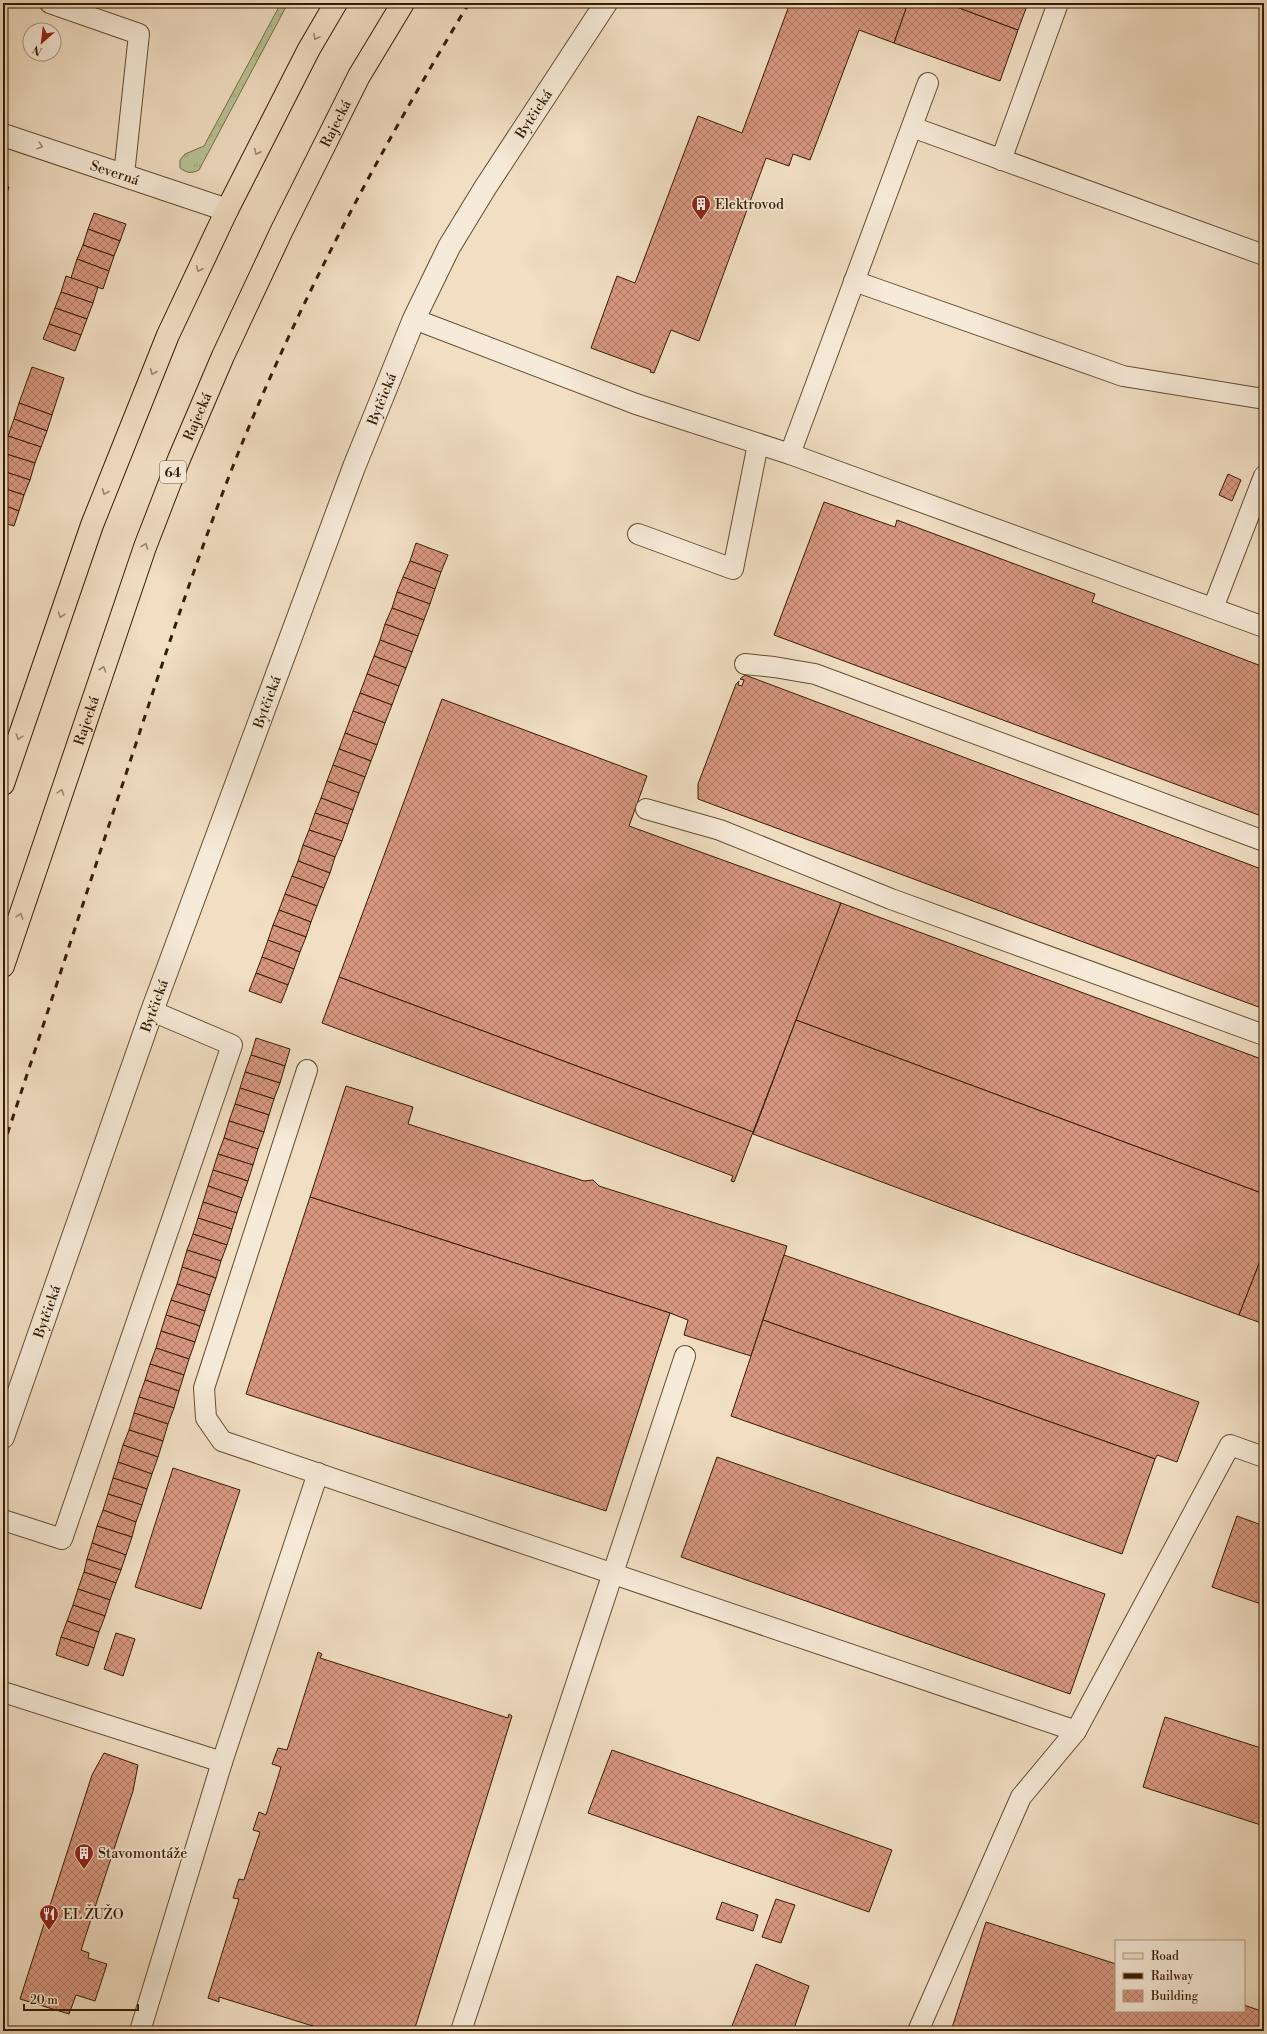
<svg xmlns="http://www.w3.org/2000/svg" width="1267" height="2034" font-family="'Libre Bodoni',serif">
	<defs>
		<pattern id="grass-tufts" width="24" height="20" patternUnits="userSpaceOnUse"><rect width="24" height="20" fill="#b7c296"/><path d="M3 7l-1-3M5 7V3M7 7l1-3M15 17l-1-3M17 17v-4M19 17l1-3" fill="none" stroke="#9ea680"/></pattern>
		<pattern id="building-cross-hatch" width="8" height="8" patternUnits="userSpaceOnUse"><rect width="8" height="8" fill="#d79781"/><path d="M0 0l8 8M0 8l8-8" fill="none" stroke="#af7a67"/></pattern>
	</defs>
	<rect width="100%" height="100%" fill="#f1dec3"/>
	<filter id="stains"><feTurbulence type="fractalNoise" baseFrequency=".005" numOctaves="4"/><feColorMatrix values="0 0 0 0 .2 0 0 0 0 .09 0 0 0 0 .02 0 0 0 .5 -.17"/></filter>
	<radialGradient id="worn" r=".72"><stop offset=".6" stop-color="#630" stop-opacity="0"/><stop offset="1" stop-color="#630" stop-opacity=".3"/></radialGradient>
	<path fill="url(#grass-tufts)" stroke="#776f4b" d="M281 3H288L199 170C191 174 187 173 180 168V160L185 154 204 146Z"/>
	<g fill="url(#building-cross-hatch)" stroke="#371c00">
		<polygon points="137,3 148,3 147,6"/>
		<polygon points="790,3 908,3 894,43 859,30 810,160 793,154 789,166 766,158 699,341 671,330 654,373 650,372 651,370 591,348 617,276 635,283 698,116 742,133"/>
		<polygon points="908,3 946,3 1018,30 1000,81 894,43"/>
		<polygon points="946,3 1028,3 1018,30"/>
		<polygon points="3,185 9,187 3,204"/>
		<polygon points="94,213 126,224 120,241 88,229"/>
		<polygon points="88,229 120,241 114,256 83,245"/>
		<polygon points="83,245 114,256 109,271 77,259"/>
		<polygon points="77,259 109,271 103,289 71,278"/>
		<polygon points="66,276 98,287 93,303 61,292"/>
		<polygon points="61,292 93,303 87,319 55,308"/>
		<polygon points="55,308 87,319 81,335 49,324"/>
		<polygon points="49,324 81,335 75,351 43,339"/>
		<polygon points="32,367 64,378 52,415 19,403"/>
		<polygon points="19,403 52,415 47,431 14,419"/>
		<polygon points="14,419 47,431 41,447 8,436"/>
		<polygon points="8,436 41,447 35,463 3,453"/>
		<polygon points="3,453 35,463 30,480 3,471"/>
		<polygon points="3,471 30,480 24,495 3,488"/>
		<polygon points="1228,474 1241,480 1232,501 1219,495"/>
		<polygon points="3,488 24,495 19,511 3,505"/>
		<polygon points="824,502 895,527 897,520 1095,594 1092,602 1264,667 1264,817 774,635"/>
		<polygon points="3,505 19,511 14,526 3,523"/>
		<polygon points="416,543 448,555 441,572 410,561"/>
		<polygon points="410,561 441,572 435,589 403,577"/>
		<polygon points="403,577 435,589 430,604 397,592"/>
		<polygon points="397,592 430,604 424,620 392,608"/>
		<polygon points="392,608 424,620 418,636 385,624"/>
		<polygon points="385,624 418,636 412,652 380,640"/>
		<polygon points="380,640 412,652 406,668 374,656"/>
		<polygon points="374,656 406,668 399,686 367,674"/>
		<polygon points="367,674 399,686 392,705 360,693"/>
		<polygon points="745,675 1264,870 1264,1009 698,799 698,784 736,684 739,681 738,685 742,686 744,680 740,679"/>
		<polygon points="360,693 392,705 385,723 353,711"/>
		<polygon points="442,699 647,776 629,826 841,903 753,1132 339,977"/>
		<polygon points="353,711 385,723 377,745 345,733"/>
		<polygon points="345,733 377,745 371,761 339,749"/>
		<polygon points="339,749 371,761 365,777 333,765"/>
		<polygon points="333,765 365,777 359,793 327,781"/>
		<polygon points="327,781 359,793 353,810 321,798"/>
		<polygon points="321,798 353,810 348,824 315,813"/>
		<polygon points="315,813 348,824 342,841 309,830"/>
		<polygon points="309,830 342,841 335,857 303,845"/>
		<polygon points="303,845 335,857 330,873 298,861"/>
		<polygon points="298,861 330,873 324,888 292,876"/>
		<polygon points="292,876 324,888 317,906 285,894"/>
		<polygon points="285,894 317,906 311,922 279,910"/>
		<polygon points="841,903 1264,1060 1264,1194 796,1020"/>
		<polygon points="279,910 311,922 306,937 273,925"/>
		<polygon points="273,925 306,937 300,952 268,940"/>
		<polygon points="268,940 300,952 294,969 262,957"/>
		<polygon points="262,957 294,969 288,985 256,973"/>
		<polygon points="256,973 288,985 281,1003 249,991"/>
		<polygon points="339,977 753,1132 734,1182 731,1181 733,1176 322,1023"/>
		<polygon points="796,1020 1264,1194 1264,1251 1239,1315 753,1134"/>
		<polygon points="256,1038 290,1049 285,1066 251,1055"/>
		<polygon points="251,1055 285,1066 280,1083 245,1072"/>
		<polygon points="245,1072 280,1083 274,1099 240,1088"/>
		<polygon points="346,1086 413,1107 408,1124 584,1181 593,1180 599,1186 787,1246 751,1356 684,1335 688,1320 670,1313 310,1197"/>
		<polygon points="240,1088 274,1099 269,1115 235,1104"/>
		<polygon points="235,1104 269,1115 264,1132 229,1121"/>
		<polygon points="229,1121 264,1132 258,1149 224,1138"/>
		<polygon points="224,1138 258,1149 253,1165 218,1154"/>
		<polygon points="218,1154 253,1165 248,1181 213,1170"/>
		<polygon points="213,1170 248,1181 242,1198 208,1186"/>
		<polygon points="208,1186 242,1198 237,1213 203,1202"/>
		<polygon points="310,1197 670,1313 606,1511 246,1394"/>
		<polygon points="203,1202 237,1213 232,1229 198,1218"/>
		<polygon points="198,1218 232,1229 227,1245 193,1234"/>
		<polygon points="193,1234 227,1245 221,1261 187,1250"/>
		<polygon points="187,1250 221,1261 216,1278 182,1267"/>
		<polygon points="1264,1251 1264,1324 1239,1315"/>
		<polygon points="784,1255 1199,1402 1177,1462 1157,1455 1155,1459 763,1320"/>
		<polygon points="182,1267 216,1278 210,1295 177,1284"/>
		<polygon points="177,1284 210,1295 205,1311 171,1300"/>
		<polygon points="171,1300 205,1311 200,1326 166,1315"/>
		<polygon points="166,1315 200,1326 195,1342 161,1331"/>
		<polygon points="763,1320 1155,1459 1122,1554 731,1416"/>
		<polygon points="161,1331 195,1342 189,1359 156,1348"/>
		<polygon points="156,1348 189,1359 184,1375 150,1364"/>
		<polygon points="150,1364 184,1375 179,1391 145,1380"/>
		<polygon points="145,1380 179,1391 174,1408 139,1397"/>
		<polygon points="139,1397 174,1408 168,1424 134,1413"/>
		<polygon points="134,1413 168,1424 163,1441 129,1430"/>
		<polygon points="129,1430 163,1441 158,1457 123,1445"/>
		<polygon points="123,1445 158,1457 152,1474 118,1462"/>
		<polygon points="717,1457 1105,1594 1070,1694 681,1557"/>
		<polygon points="118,1462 152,1474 147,1489 113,1478"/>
		<polygon points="173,1468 240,1490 201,1609 135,1587"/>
		<polygon points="113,1478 147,1489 142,1505 108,1494"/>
		<polygon points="108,1494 142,1505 136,1522 103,1510"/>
		<polygon points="103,1510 136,1522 132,1537 97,1526"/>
		<polygon points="1237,1516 1264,1526 1264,1605 1212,1587"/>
		<polygon points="97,1526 132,1537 126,1555 92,1543"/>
		<polygon points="92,1543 126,1555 121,1570 87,1559"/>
		<polygon points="87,1559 121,1570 116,1583 84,1572"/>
		<polygon points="84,1572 116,1583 110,1600 78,1589"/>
		<polygon points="78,1589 110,1600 105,1616 73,1605"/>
		<polygon points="73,1605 105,1616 99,1632 67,1621"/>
		<polygon points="67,1621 99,1632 94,1648 61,1637"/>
		<polygon points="116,1633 135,1639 123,1676 104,1669"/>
		<polygon points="61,1637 94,1648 88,1666 56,1655"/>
		<polygon points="318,1652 322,1654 320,1658 508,1718 509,1714 512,1716 414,2031 329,2031 219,1997 219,2002 208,1998 239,1899 233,1898 239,1879 244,1880 260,1832 253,1830 259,1812 266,1815 281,1767 272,1764 278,1748 287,1750"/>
		<polygon points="1165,1717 1264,1749 1264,1826 1143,1787"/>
		<polygon points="612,1750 892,1850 869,1912 588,1813"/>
		<polygon points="104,1753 138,1765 133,1791 81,1950 89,1953 88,1958 107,1964 95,2001 76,1995 69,2014 20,1999 92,1775"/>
		<polygon points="776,1899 795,1905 781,1943 762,1937"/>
		<polygon points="722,1902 758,1915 753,1931 716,1919"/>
		<polygon points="986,1922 1116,1964 1116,2011 1244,2011 1244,2005 1264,2012 1264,2031 951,2031"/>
		<polygon points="756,1964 809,1986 793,2031 730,2031"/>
	</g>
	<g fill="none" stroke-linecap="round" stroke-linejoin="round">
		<g stroke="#664c31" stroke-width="22">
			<g id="lane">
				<polyline points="50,3 139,34 124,175"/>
				<polyline points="912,127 1264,255"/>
				<polyline points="1001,160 1058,3"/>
				<polyline points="854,281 1123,376 1264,399"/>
				<polyline points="414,319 636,404 790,454 1264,627"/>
				<polyline points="790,454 928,83"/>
				<polyline points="638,534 733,569 758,444"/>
				<polyline points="1213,608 1264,476"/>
				<polyline points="745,664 774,667 815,674 1264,841"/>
				<polyline points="646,809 720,830 891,899 1264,1035"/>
				<polyline points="307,1070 204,1388 206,1418 222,1441 1076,1731"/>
				<polyline points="3,1520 62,1539 232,1045 152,1011"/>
				<polyline points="3,1692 222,1762"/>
				<polyline points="140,2031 222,1762 318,1473"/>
				<polyline points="461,2031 685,1356"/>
				<polyline points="918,2031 1021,1797 1076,1731 1230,1445 1264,1457"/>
			</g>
		</g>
		<g stroke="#664c31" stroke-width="24">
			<g id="street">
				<path id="s1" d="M3 135 227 210"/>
				<path id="s2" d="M3 1437 152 1011 354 467 414 319 449 247 485 188 606 3"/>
			</g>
		</g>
		<g stroke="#371c00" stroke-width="24">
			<g id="primary">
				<polyline points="3,784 92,525 168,335 227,210 309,49 336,3"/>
				<path id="s3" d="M3 966 145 547 179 459 223 356 282 230 359 76 403 3"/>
			</g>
		</g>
		<use href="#lane" stroke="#f6ead8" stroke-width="20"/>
		<use href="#street" stroke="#f6ead8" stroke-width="22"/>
		<use href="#primary" stroke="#f1dec3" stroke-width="22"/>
		<path stroke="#371c00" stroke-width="3" stroke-dasharray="7 7" stroke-linecap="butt" d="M3 1147C43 1027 82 906 122 786 159 674 195 561 239 451 302 295 382 147 469 3"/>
	</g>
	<defs><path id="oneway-chevron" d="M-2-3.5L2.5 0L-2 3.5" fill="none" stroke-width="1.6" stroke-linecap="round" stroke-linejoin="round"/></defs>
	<g stroke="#9d876b">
		<use href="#oneway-chevron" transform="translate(316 37) rotate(120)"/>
		<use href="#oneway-chevron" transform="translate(257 152) rotate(117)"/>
		<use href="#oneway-chevron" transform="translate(199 269) rotate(115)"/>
		<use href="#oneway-chevron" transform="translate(153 372) rotate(112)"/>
		<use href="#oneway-chevron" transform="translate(105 492) rotate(112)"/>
		<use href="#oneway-chevron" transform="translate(145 546) rotate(-70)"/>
		<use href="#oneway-chevron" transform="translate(61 615) rotate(109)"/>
		<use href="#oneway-chevron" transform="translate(103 669) rotate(-71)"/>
		<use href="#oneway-chevron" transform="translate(19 737) rotate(108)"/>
		<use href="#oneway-chevron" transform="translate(61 792) rotate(-72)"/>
		<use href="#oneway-chevron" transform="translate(20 916) rotate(-72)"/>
	</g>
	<use stroke="#a08d77" href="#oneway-chevron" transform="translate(40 146) rotate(17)"/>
	<defs>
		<g id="building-pin" transform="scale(1)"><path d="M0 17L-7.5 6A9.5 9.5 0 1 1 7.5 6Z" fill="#8f2418" stroke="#f6ead8"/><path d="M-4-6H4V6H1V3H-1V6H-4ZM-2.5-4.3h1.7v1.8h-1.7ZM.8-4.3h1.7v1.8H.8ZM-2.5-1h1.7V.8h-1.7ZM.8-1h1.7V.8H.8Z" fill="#fff"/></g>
		<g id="restaurant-pin" transform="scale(1)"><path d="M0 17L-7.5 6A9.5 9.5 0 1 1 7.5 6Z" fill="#8f2418" stroke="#f6ead8"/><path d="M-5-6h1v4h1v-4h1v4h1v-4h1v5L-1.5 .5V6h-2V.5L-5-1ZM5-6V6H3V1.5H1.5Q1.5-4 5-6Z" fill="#fff"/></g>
	</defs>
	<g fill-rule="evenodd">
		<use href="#building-pin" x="701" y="204"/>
		<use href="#building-pin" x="84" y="1853"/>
		<use href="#restaurant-pin" x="49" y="1914"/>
	</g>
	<g text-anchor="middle" stroke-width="3.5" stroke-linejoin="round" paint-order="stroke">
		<rect fill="#f6ead8" stroke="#705a41" stroke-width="1" x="160" y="461" width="26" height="22" rx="3"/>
		<g font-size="13" font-weight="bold" fill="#371c00">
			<text x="173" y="477">64</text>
		</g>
		<g font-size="14" fill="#371c00" stroke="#f6ead8">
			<text dy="5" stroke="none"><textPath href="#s2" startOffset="1429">Bytčická</textPath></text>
			<text dy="5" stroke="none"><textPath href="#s3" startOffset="907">Rajecká</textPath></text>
			<text dy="5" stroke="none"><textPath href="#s1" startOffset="118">Severná</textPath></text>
			<text dy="5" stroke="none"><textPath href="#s2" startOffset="1105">Bytčická</textPath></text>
			<text dy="5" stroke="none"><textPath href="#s3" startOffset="583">Rajecká</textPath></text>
			<text dy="5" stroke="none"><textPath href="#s2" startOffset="781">Bytčická</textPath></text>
			<text dy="5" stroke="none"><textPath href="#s3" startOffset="259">Rajecká</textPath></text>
			<text dy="5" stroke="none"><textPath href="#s2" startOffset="457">Bytčická</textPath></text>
			<text dy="5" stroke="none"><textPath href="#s2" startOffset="133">Bytčická</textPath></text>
		</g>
		<g font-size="14" fill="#371c00" stroke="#f6ead8" text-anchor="start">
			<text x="715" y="209">Elektrovod</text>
			<text x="98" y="1858">Stavomontáže</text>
			<text x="63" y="1919">EL ŽUŽO</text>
		</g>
	</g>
	<rect width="1267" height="2034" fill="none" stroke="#f1dec3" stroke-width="16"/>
	<rect x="4" y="4" width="1259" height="2026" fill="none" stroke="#371c00" stroke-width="2"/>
	<rect x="8" y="8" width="1251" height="2018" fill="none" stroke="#371c00"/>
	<rect x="1115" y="1940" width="130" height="72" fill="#f6ead8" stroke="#aa9882"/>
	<rect x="1123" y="1953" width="20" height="6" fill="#f1dec3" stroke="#aa9882"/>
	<text x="1151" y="1960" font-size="12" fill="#371c00">Road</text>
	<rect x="1123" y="1973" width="20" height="6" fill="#371c00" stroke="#aa9882"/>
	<text x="1151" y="1980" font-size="12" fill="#371c00">Railway</text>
	<rect x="1123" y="1990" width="20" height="12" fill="url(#building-cross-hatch)" stroke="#aa9882"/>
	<text x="1151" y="2000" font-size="12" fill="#371c00">Building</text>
	<g transform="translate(42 42) rotate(208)"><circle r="19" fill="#f6ead8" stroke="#aa9882"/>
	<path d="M0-3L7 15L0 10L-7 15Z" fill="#8f2418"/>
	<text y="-6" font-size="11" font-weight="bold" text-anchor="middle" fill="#371c00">N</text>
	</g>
	<path d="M24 2004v6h114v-6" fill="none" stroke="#371c00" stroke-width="2"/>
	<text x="30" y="2004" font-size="12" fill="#371c00" stroke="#f6ead8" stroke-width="3" paint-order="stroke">20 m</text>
	<rect width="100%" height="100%" filter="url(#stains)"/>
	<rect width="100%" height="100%" fill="url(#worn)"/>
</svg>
